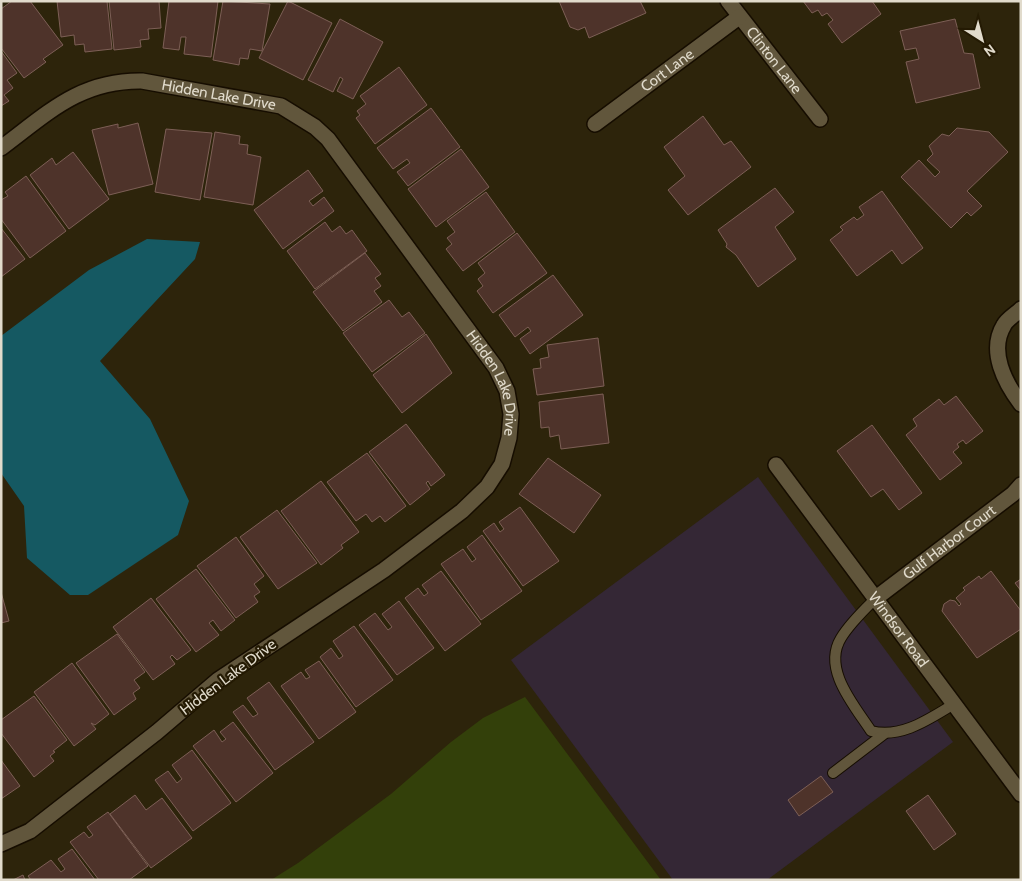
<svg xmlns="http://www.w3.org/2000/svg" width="1022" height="881" font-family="Cabin,sans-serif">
	<rect width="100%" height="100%" fill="#2d240b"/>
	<polygon fill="#342735" points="758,477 953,742 767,880 673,880 511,660"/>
	<polygon fill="#33400a" points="525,697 661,880 271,880 298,863 391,794 451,742 483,718"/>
	<polygon fill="#155962" points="147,239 200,242 195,259 100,361 150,419 189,501 178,535 88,595 70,595 27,558 24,506 1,473 1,336 89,270"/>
	<g fill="#4e332a" stroke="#7d5f56">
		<polygon points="12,1 30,1 63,45 43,59 46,62 24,78 1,48 1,9"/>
		<polygon points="57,1 107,1 112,49 85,52 84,44 75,45 74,35 61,37"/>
		<polygon points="109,1 159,1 161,28 148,29 149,39 140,40 141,47 114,50"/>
		<polygon points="169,1 218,1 211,57 184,54 186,37 181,37 179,50 163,48"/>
		<polygon points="223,1 270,4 262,51 250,49 248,59 240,58 239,65 213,60"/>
		<polygon points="288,1 332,23 303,80 259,58"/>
		<polygon points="559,1 640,1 646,13 589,38 585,27 578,30 570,27"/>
		<polygon points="803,1 872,1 881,14 842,43 828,24 833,20 827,13 822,16 818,10 812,13"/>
		<polygon points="340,19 383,42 353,99 337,91 343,79 340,77 333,92 308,80"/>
		<polygon points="955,19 964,53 973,54 980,88 916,103 906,62 919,59 916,48 905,50 900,31"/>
		<polygon points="1,51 17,73 7,80 13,88 4,95 9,101 1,106"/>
		<polygon points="399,67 427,105 375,144 356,118 360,115 357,111 366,104 360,96"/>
		<polygon points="431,108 460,147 408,186 397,172 410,163 407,159 393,169 377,148"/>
		<polygon points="703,116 724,145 731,141 751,167 688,215 668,190 685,176 664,147"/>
		<polygon points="138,123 153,184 109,195 92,130 118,124 118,128"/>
		<polygon points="957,128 989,132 1008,152 967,191 982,206 971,216 967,212 951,228 901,177 919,160 935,177 940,172 927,160 933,154 929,146 942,134 949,136"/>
		<polygon points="166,129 212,133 200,200 155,192"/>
		<polygon points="215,132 240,136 239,144 248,145 247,154 261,157 253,205 204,197"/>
		<polygon points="461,149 489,187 436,227 408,189"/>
		<polygon points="73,152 109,199 69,229 30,175 52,158 56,165"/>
		<polygon points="308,170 323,191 309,201 313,206 324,197 334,211 283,249 254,210"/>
		<polygon points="26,176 66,231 30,258 1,219 1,200 8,196 5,192"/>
		<polygon points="775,188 794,212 775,227 796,259 758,287 736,255 726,247 727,244 718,230"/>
		<polygon points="882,191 923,248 902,264 892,250 857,276 830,240 843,230 840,227 854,217 857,220 864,215 859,207"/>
		<polygon points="486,192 515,232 463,271 446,249 452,244 447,238 455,232 447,221"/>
		<polygon points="325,222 332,232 340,226 346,234 352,230 367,251 315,289 287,251"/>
		<polygon points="1,228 25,259 1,277"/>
		<polygon points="517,233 547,273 493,313 477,291 483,286 478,279 485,273 478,263"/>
		<polygon points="365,253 381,274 375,278 381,286 374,291 382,302 343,331 313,292"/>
		<polygon points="553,275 583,315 530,354 520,339 531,331 528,327 515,337 499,315"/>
		<polygon points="389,300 402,317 409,312 425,333 372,372 343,333"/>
		<polygon points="426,334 452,373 402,413 373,375"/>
		<polygon points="598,338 604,386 537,395 533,369 541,368 540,359 549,357 547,345"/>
		<polygon points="603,394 609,443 561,449 559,435 550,437 549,427 541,428 539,402"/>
		<polygon points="956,396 983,431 966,444 963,440 957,444 959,447 953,452 962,463 940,480 906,435 917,426 913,419 939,399 944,405"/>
		<polygon points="406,424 445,475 431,486 428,481 426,483 430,489 410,505 369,452"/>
		<polygon points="872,425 922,493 899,510 883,489 871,497 837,451"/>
		<polygon points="367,453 406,506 385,522 380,516 372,522 366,514 356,521 327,482"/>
		<polygon points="548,458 601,495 574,533 519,494"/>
		<polygon points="321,481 359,532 341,545 343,548 321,565 281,511"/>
		<polygon points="520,507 559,561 523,586 483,531 494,523 500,532 504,529 499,522"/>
		<polygon points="277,510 317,563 278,589 240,537"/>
		<polygon points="482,535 522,591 481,620 441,564 463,549 472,562 476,559 467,547"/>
		<polygon points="236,537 264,576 254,584 260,592 254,596 258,602 236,618 197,566"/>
		<polygon points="196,569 235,620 221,631 213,620 209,623 219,635 196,652 156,599"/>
		<polygon points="441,571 481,624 445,651 405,598 418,588 424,596 428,593 422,585"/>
		<polygon points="991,571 1021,611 1021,629 977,658 942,611 944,604 950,600 955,601 959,606 961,604 956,598 965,590 963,588 979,576 981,579"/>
		<polygon points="1021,579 1021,591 1015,583"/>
		<polygon points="1,592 9,621 1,623"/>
		<polygon points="151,598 191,650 177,660 172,655 170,657 175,664 153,680 113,627"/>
		<polygon points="399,601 434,648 397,675 359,625 375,613 388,630 392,627 382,614"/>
		<polygon points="354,626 393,680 356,707 320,657 331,648 339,659 343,656 333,641"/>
		<polygon points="117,634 145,672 134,680 140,688 133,693 136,699 114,715 76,663"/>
		<polygon points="319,661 356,712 319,739 281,686 301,672 306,679 310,677 305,670"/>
		<polygon points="72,663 109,714 95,725 91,723 96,729 74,746 34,692"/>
		<polygon points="269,682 314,742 275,770 233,712 243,705 253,717 258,714 247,698"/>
		<polygon points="34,696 67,740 53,751 55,752 50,756 54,761 34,777 1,733 1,720"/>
		<polygon points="233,722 273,773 236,802 193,746 214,730 222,742 226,739 220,732"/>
		<polygon points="192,750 231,803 193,831 155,780 168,771 177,783 182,779 172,765"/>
		<polygon points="1,760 20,786 1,799"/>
		<polygon points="821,776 833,792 799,816 788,800"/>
		<polygon points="135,795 146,810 162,798 192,838 151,868 110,814"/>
		<polygon points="928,795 956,834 934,850 906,811"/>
		<polygon points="108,812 148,866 129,880 99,880 70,842 84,832 89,838 93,835 87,827"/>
		<polygon points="72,849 95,880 31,880 28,876 51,860 61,872 65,869 58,859"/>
		<polygon points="23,875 25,880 13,880"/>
	</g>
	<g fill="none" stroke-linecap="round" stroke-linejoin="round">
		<g stroke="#160d00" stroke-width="12">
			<g id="lane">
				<path d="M876 598C864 610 850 623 841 638 822 669 854 705 871 731 901 739 929 719 954 704"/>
				<polyline points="833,773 884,734"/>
			</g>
		</g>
		<g stroke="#160d00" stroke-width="18">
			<g id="street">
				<path id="s1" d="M728 1 820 119"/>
				<path id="s2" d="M595 124 739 17"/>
				<path id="s3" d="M1 148C48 113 80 80 142 81L281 106 315 127 328 139 496 368 507 391 511 414 509 438 502 464 487 487 462 511 384 570 218 680 157 732 30 831 1 844"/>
				<path d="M1021 309C1016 314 1007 319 1004 325 988 351 1005 383 1021 404"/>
				<path id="s4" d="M776 465 1021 794"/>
				<path id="s5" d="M876 598 1013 494 1021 485"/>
			</g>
		</g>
		<use href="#lane" stroke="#61563c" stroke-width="10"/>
		<use href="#street" stroke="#61563c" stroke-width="15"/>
	</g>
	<g text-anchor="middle" stroke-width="4.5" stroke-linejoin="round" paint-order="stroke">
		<g font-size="15" fill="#e1dbcc" stroke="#241a03">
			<text dy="5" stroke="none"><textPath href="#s1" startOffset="75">Clinton Lane</textPath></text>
			<text dy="5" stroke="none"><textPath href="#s2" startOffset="90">Cort Lane</textPath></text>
			<text dy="5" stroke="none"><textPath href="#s3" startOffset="238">Hidden Lake Drive</textPath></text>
			<text dy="5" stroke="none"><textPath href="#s3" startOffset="656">Hidden Lake Drive</textPath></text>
			<text dy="5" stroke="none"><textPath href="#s5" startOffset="92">Gulf Harbor Court</textPath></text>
			<text dy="5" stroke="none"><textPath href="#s4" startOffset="205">Windsor Road</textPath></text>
			<text transform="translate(228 677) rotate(-37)" y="5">Hidden Lake Drive</text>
		</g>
	</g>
	<rect width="1022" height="881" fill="none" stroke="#e1dbcc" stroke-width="5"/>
	<g transform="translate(982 40) rotate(144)" stroke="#241a03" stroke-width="4" paint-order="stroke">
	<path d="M0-4L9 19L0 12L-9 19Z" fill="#e1dbcc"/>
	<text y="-8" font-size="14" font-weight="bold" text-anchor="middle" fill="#e1dbcc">N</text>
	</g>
</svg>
